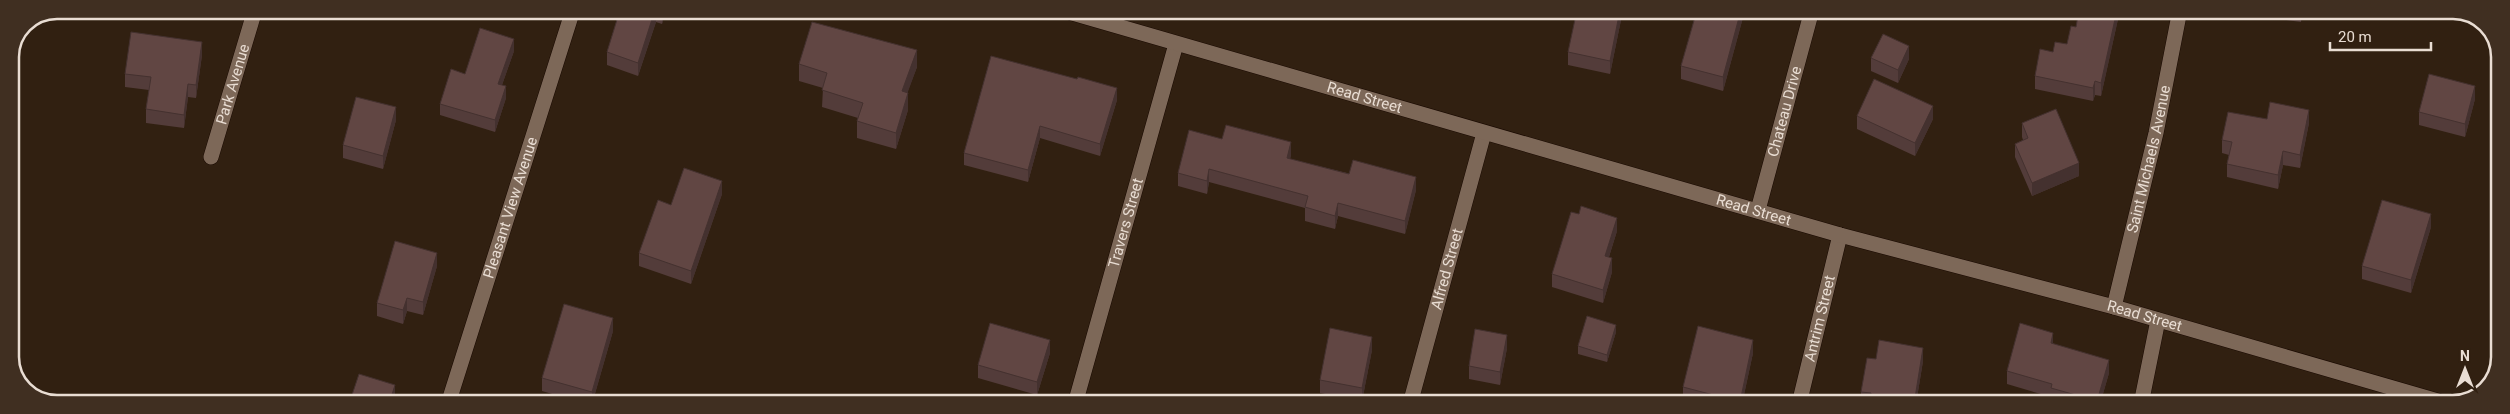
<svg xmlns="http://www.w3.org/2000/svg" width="2510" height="414" font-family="Roboto,sans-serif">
	<rect width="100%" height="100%" fill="#312011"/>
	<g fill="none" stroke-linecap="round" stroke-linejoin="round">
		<g stroke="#190900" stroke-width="16">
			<g id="street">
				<path id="s1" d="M211 157 255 10"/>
				<path id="s2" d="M1758 210 1812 10"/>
				<path id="s3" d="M2114 307 2156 133 2180 10"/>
				<path id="s4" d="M448 404 573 10"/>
				<path id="s5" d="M1075 404 1176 44"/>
				<path id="s6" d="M1410 404 1484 133"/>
				<path id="s7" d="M1799 404 1840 235"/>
				<polyline points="2141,404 2158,320"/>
			</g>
		</g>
		<g stroke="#190900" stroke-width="16">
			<g id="secondary">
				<path id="s8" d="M1062 10 1840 235 2114 307 2448 404"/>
			</g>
		</g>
		<use href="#street" stroke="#7d6858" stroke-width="15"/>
		<use href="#secondary" stroke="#7d6858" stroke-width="15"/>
	</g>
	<g fill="#533c3a">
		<polygon points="620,10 666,10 662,24 656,22 638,76 607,65 607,52"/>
		<polygon points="1623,10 1610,74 1568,65 1568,52"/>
		<polygon points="1697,10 1745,10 1723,91 1681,79 1681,66"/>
		<polygon points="2120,10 2101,96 2095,95 2093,101 2035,89 2035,76 2053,52 2067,44 2076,27"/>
		<polygon points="2255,10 2302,10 2301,22 2255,16"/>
		<polygon points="2306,10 2319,10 2319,12"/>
		<polygon points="514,51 502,85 506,98 495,132 440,115 440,104"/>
		<polygon points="202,55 196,98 188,97 184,128 146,123 146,109 149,90 125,87 125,74"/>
		<polygon points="991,56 1117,100 1100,156 1040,138 1028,182 964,165 964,153"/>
		<polygon points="1871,58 1909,59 1898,83 1871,71"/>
		<polygon points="799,64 917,67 907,93 908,110 896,149 857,138 857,121 858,118 822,107 823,88 799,81"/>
		<polygon points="2475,99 2465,137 2419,125 2419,112"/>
		<polygon points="1857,116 1933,119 1915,156 1857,129"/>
		<polygon points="2267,119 2309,123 2300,168 2283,165 2278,189 2227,177 2227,164 2229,155 2222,153 2222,140"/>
		<polygon points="396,120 383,169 343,158 343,145"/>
		<polygon points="2022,123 2079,176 2032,196 2015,157 2015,144 2023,140 2022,137"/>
		<polygon points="1222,139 1291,155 1290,159 1416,190 1405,234 1338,216 1335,229 1305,221 1305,208 1209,182 1207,194 1178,186 1178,173"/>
		<polygon points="722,194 691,284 639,266 639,253 671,205"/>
		<polygon points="2431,227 2411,293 2362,279 2362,266"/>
		<polygon points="1617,231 1609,257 1612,272 1603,303 1552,287 1552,274"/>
		<polygon points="437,266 423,315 407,311 403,324 377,316 377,303"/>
		<polygon points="2500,288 2500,329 2493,328 2493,314"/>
		<polygon points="613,331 592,404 586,404 542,391 542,378"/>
		<polygon points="1616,332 1607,362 1578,354 1578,346"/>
		<polygon points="2053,344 2109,373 2100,404 2062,404 2051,401 2051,397 2007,384 2007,371"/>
		<polygon points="1507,348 1500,385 1469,379 1469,366"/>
		<polygon points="1372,350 1362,401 1320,393 1320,380"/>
		<polygon points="1050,353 1037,395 978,378 978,365"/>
		<polygon points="1753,353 1742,404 1697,404 1683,400 1683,387"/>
		<polygon points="1876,359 1923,361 1916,404 1861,404 1861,392"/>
	</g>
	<g fill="#44312f">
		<polygon points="655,10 656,22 638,76 638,63"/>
		<polygon points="662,10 666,10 662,24"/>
		<polygon points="1620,10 1623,10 1610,74 1610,61"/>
		<polygon points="1741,10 1745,10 1723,91 1723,77"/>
		<polygon points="2117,10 2120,10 2101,96 2101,83"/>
		<polygon points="2301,10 2302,10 2301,22"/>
		<polygon points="514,39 514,51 498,96 498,84"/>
		<polygon points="202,42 202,55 196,98 196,85"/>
		<polygon points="1909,46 1909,59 1898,83 1898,70"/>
		<polygon points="917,50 917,67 902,108 902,91"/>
		<polygon points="2095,81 2095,95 2093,101 2093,88"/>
		<polygon points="188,84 188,97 184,128 184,115"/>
		<polygon points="506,86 506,98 495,132 495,120"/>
		<polygon points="2475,86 2475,99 2465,137 2465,124"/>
		<polygon points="1117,88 1117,100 1100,156 1100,144"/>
		<polygon points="908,93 908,110 896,149 896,133"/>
		<polygon points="1933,106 1933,119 1915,156 1915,143"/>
		<polygon points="396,107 396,120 383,169 383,156"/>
		<polygon points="2309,110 2309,123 2300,168 2300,155"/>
		<polygon points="1040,126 1040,138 1028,182 1028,170"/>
		<polygon points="1291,142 1291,155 1287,171 1287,158"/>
		<polygon points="2283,151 2283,165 2278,189 2278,175"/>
		<polygon points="2079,163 2079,176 2032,196 2032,183"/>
		<polygon points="1209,169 1209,182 1207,194 1207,181"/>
		<polygon points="1416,177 1416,190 1405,234 1405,221"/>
		<polygon points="722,181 722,194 691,284 691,271"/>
		<polygon points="1338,203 1338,216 1335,229 1335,216"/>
		<polygon points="2431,214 2431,227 2411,293 2411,280"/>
		<polygon points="1617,218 1617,231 1605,269 1605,256"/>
		<polygon points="437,253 437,266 423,315 423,302"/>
		<polygon points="1612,258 1612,272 1603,303 1603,290"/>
		<polygon points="407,298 407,311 403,324 403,310"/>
		<polygon points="613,318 613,331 592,404 592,392"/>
		<polygon points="1616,325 1616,332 1607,362 1607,355"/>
		<polygon points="2053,333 2053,347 2051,343"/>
		<polygon points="1507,335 1507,348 1500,385 1500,372"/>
		<polygon points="1372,337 1372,350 1362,401 1362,388"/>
		<polygon points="1050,340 1050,353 1037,395 1037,382"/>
		<polygon points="1753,340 1753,353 1742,404 1740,404"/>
		<polygon points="1923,348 1923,361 1916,404 1914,404"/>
		<polygon points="2109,360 2109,373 2100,404 2097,404 2097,401"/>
		<polygon points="395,385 395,398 394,404 389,404"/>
	</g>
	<g fill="#614643" stroke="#44312f">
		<polygon points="620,10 655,10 638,63 607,52"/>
		<polygon points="1577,10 1620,10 1610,61 1568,52"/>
		<polygon points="1697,10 1741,10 1723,77 1681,66"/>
		<polygon points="2079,10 2117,10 2101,83 2095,81 2093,88 2035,76 2040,49 2053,52 2055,42 2067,44 2071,26 2076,27"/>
		<polygon points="812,22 917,50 902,91 908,93 896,133 857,121 863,103 822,90 827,73 799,64"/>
		<polygon points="480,28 514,39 498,84 506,86 495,120 440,104 451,69 465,74"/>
		<polygon points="131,32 202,42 196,85 188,84 184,115 146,109 151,77 125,74"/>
		<polygon points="1883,34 1909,46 1898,70 1871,58"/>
		<polygon points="991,56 1077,79 1078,77 1117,88 1100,144 1040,126 1028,170 964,153"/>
		<polygon points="2429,74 2475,86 2465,124 2419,112"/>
		<polygon points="1874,79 1933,106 1915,143 1857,116"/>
		<polygon points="356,97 396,107 383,156 343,145"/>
		<polygon points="2270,102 2309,110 2300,155 2283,151 2278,175 2227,164 2232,142 2222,140 2228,112 2267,119"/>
		<polygon points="2056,109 2079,163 2032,183 2015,144 2028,138 2022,123"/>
		<polygon points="1226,125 1291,142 1287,158 1349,174 1353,160 1416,177 1405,221 1338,203 1335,216 1305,207 1308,196 1209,169 1207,181 1178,173 1189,130 1222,139"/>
		<polygon points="684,168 722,181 691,271 639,253 658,200 671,205"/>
		<polygon points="2382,200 2431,214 2411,280 2362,266"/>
		<polygon points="1581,206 1617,218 1605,256 1612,258 1603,290 1552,274 1571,212 1579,214"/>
		<polygon points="395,241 437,253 423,302 407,298 403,310 377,303"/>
		<polygon points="2500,288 2500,316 2493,314"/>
		<polygon points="564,304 613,318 592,392 542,378"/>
		<polygon points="1587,316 1616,325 1607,355 1578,346"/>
		<polygon points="990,323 1050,340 1037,382 978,365"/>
		<polygon points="2020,323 2053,333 2051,343 2109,360 2097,401 2051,388 2052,384 2007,371"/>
		<polygon points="1698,326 1753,340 1740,402 1683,387"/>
		<polygon points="1330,328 1372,337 1362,388 1320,380"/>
		<polygon points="1475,329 1507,335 1500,372 1469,366"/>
		<polygon points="1879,340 1923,348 1914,404 1870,404 1871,393 1861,392 1867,358 1876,359"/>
		<polygon points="359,374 395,385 389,404 349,404"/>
		<polygon points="2269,399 2288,404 2267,404"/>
	</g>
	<g text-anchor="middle" stroke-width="5" stroke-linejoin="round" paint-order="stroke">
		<g font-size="15" fill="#e9ddd3" stroke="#312011">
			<text dy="5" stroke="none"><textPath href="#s1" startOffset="76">Park Avenue</textPath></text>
			<text dy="5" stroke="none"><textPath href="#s8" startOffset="315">Read Street</textPath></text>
			<text dy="5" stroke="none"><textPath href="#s2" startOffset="102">Chateau Drive</textPath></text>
			<text dy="5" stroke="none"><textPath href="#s3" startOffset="152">Saint Michaels Avenue</textPath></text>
			<text dy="5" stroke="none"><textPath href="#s4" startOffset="206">Pleasant View Avenue</textPath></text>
			<text dy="5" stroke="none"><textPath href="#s8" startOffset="720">Read Street</textPath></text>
			<text dy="5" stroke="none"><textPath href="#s5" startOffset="188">Travers Street</textPath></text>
			<text dy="5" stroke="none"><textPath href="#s6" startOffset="140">Alfred Street</textPath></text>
			<text dy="5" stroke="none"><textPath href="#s8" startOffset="1125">Read Street</textPath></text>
			<text dy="5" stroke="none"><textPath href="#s7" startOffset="88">Antrim Street</textPath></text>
		</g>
	</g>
	<path d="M0 0H2510V414H0ZM57 19H2453A38 38 0 0 1 2491 57V357A38 38 0 0 1 2453 395H57A38 38 0 0 1 19 357V57A38 38 0 0 1 57 19Z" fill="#402f21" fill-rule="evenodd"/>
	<path fill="none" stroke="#e9ddd3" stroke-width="2.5" d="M57 19H2453A38 38 0 0 1 2491 57V357A38 38 0 0 1 2453 395H57A38 38 0 0 1 19 357V57A38 38 0 0 1 57 19Z"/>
	<g transform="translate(2465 369)" stroke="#312011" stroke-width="4" paint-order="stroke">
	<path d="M0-4L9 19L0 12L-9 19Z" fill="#e9ddd3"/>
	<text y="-8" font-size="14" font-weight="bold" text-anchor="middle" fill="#e9ddd3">N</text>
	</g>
	<path d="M2330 42v8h101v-8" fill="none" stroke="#e9ddd3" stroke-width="2.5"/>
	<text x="2338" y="42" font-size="15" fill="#e9ddd3" stroke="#312011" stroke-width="4" paint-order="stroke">20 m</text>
</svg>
